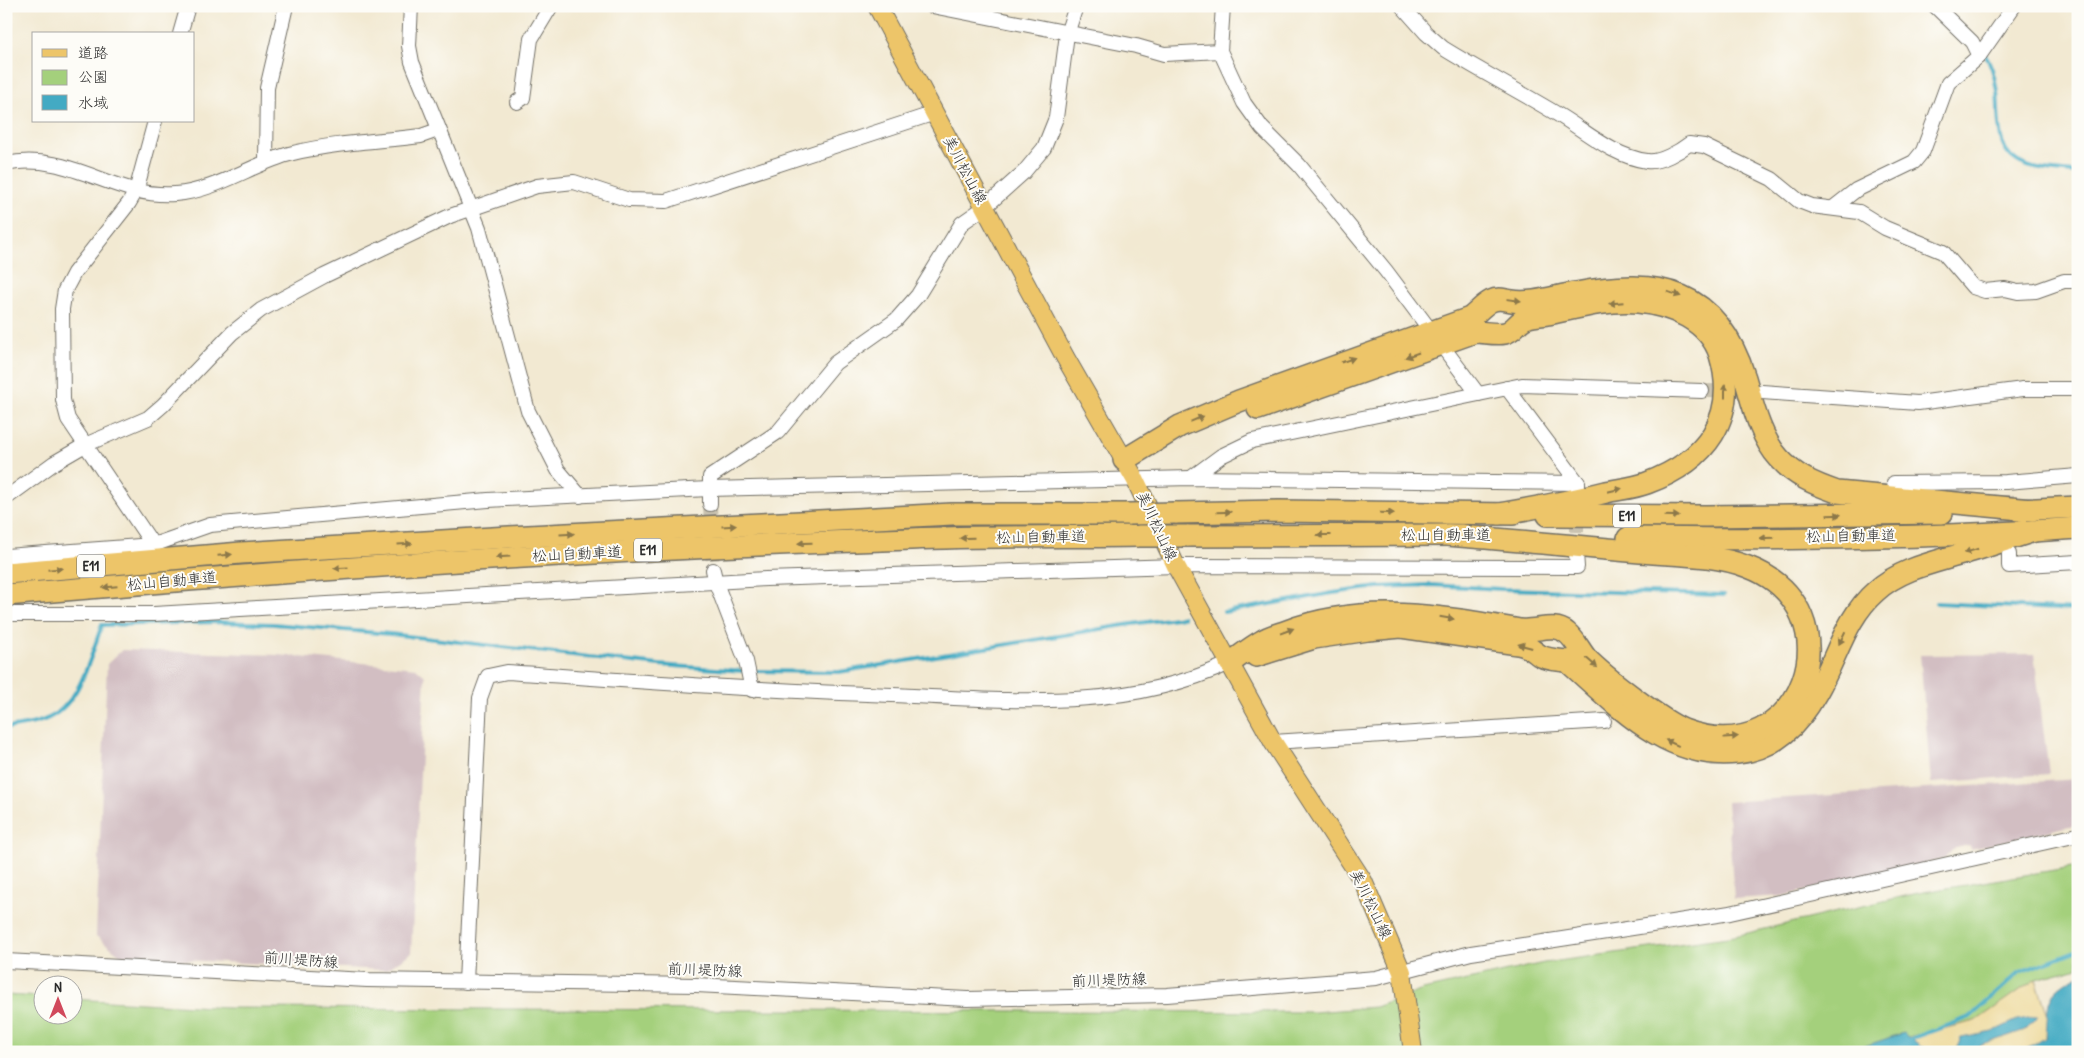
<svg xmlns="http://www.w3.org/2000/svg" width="2084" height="1058" font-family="'Patrick Hand','Klee One',sans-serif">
	<rect width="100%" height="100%" fill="#fdfcf7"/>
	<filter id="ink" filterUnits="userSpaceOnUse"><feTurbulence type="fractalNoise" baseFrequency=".02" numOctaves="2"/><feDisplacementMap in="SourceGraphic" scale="10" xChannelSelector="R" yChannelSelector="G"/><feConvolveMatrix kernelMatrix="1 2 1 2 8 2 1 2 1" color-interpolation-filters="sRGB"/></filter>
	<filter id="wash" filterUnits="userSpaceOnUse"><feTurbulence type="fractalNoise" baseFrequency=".0096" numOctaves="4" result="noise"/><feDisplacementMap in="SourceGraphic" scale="20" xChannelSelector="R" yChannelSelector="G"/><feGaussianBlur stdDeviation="1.12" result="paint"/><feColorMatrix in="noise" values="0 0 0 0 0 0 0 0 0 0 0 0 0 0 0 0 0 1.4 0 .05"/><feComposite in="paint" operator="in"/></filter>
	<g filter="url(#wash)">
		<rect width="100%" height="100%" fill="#f2e9d2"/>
		<g fill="#d2bec2">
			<polygon points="122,650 278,655 416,668 425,676 411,953 385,970 123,957 96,936 107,664"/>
			<polygon points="2034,654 2049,774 1931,783 1920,655"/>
			<polygon points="2078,779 2078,824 1971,849 1969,845 1952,849 1945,859 1782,896 1734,899 1727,802"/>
		</g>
		<polygon fill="#a4d07c" stroke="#687e54" points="2078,866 2078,968 2036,979 1976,1021 1845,1052 6,1052 6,995 42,997 42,1016 72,1016 73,999 228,1008 1314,1012 1375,1007 1423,990 1544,963 1735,936 1918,893"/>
		<polygon fill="#eeda9e" stroke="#8c8264" points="2036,979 2060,1052 1845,1052 1976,1021"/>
		<g fill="#43aac3" stroke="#376a77">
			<path d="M2078 975V1052H2023L2046 1037C2049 1001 2043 994 2078 975Z"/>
			<polygon points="2039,1016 2025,1030 1962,1052 1955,1052 1961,1038 1992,1032 2017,1020"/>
			<polygon points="1903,1033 1921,1047 1941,1052 1847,1052"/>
		</g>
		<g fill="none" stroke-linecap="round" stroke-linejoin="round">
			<g stroke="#43aac3" stroke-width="4">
				<path d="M1984 52C1992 64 1995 77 1997 92 2000 119 1993 153 2025 165 2041 172 2060 170 2078 174"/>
				<polyline points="1937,603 2078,610"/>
				<polyline points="1224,612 1333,593 1378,587 1431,585 1501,589 1724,595"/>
				<polyline points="752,671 839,672 1125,625 1183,617"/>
				<path d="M6 728C18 726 32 725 44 720 80 707 90 657 102 625L213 622 274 624 390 634 659 665 745 671"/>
				<polyline points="1908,1040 1970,1017 2020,972 2078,950"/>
			</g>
		</g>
	</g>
	<g filter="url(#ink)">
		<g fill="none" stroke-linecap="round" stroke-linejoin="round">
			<g stroke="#cac3b1" stroke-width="14" stroke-dasharray="14 7" stroke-linecap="butt">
				<polyline points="1702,391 1757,392"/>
				<polyline points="2007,495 2008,541"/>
				<polyline points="710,504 713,570"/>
				<polyline points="1576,553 1578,508"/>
			</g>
			<g stroke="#716e65" stroke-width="16">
				<g id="minor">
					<polyline points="411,6 409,46 412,62 479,228 528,411 558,470 580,496"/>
					<polyline points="932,6 1136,46 1164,54 1220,51"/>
					<polyline points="1223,6 1220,51 1244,103 1262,128 1299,165 1386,271 1478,394"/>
					<path d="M1402 6 1426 33 1443 48C1480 71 1519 91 1557 114 1586 131 1612 156 1647 161 1660 163 1680 151 1689 144L1704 146 1772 179 1799 201 1812 206 1859 212 1885 228 1943 252 1973 287 1985 291 2005 289 2018 292 2036 291 2064 281H2078"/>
					<polyline points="1935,6 1972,42 1979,56"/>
					<polyline points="180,34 188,6"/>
					<polyline points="517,102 523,98 531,39 551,6"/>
					<polyline points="266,161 267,88 286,6"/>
					<path d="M6 164C69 150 115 199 175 194 217 191 253 163 293 153 334 143 379 141 421 136L438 130"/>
					<polyline points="1833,208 1856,190 1914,162 1923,151 1948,83 1979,56 2014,6"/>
					<polyline points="1507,388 1578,483 1578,489"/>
					<polyline points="1762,392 1918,403 2023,389 2078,389"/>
					<polyline points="1191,478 1221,456 1252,441 1522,385 1702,391"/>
					<polyline points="1894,483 2006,482 2078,476"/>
					<polyline points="6,498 54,463 85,445 148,418 163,405 232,333 261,310 324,276 450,216 537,186 574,182 629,200 666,201 935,113"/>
					<polyline points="710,504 710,477 778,432 835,363 896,320 918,295 962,223 985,207 1024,172 1044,148 1056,118 1067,34 1076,6"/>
					<polyline points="153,545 68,419 63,400 62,309 65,290 74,273 129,203 136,191 155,121"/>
					<polyline points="2009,554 2009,566 2078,562"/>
					<polyline points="6,556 153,545 210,525 488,500 709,489 1191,478 1578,483"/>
					<polyline points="713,570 716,583 746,661 752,690"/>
					<polyline points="6,614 154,614 766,579 1176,566 1577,567 1576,553"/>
					<polyline points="1273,742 1604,721"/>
					<polyline points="6,961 367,980 696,985 967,999 1167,995 1376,978 1471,953 1730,913 2078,835"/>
					<path d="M466 982 480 698 488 676 507 672C635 681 763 691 892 695 1006 700 1123 713 1230 663"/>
				</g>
			</g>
			<g stroke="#716e65" stroke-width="20">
				<polyline id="major" points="877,6 1065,357 1135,479 1176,566 1273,742 1363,881 1402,972 1413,1052"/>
			</g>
			<g stroke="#716e65" stroke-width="24">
				<g id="highway">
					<path d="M1258 409 1475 332C1484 332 1496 335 1505 333 1514 331 1518 321 1526 318 1532 315 1542 315 1548 314 1577 308 1609 299 1638 302 1671 305 1709 321 1720 355 1739 418 1706 461 1647 483 1634 488 1620 489 1606 492 1571 501 1535 508 1499 514"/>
					<path d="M1124 460 1180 426 1239 401 1470 318C1477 313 1483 305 1491 301 1499 297 1504 300 1512 301 1533 304 1555 296 1576 293 1660 277 1717 289 1745 378 1753 405 1760 437 1779 458 1795 476 1814 484 1837 492L2032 510"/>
					<polyline points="2018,510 2078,507"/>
					<polyline points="1175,513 1279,511 1513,514"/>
					<polyline points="1548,515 1706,516 1942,513"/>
					<polyline points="1187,536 1463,535"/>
					<path d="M1628 538C1778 540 1929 539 2078 528"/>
					<polyline points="6,573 241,553 509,537 952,514 1129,514"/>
					<path d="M6 595C307 569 609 549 911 539 986 536 1063 537 1139 536"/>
					<path d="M1256 656 1314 638 1368 630 1401 627 1518 644C1528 646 1531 649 1539 655 1547 660 1558 660 1567 661 1616 704 1666 761 1737 753 1776 749 1799 724 1817 692 1837 658 1845 618 1876 591 1898 571 1927 564 1955 556 1981 549 2008 539 2034 531"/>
					<path d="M1230 663C1240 656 1251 647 1262 641 1269 636 1279 634 1287 631 1363 602 1442 616 1520 630 1536 632 1554 622 1567 633 1575 639 1580 651 1587 659 1605 677 1662 721 1684 730 1804 775 1859 609 1748 567 1715 554 1675 555 1640 552 1576 546 1512 540 1448 535"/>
				</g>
			</g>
			<use href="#minor" stroke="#fff" stroke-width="14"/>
			<use href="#major" stroke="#edc569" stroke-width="18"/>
			<use href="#highway" stroke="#edc569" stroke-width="21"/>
			<g stroke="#716e65" stroke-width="24" stroke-linecap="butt">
				<g id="highway-bridge">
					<polyline points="1129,514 1175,513"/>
					<polyline points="1139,536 1187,536"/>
				</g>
			</g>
			<use href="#highway-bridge" stroke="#edc569" stroke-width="21"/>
		</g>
		<defs><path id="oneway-solid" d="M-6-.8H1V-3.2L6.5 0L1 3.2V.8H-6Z" transform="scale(1.25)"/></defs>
		<g fill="#8c784a">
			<use href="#oneway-solid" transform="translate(1674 294) rotate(19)"/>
			<use href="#oneway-solid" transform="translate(1514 300) rotate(7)"/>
			<use href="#oneway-solid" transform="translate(1616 303) rotate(175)"/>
			<use href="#oneway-solid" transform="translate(1412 355) rotate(161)"/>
			<use href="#oneway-solid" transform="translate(1348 360) rotate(-19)"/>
			<use href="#oneway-solid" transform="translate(1725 391) rotate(-90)"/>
			<use href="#oneway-solid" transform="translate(1197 419) rotate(-23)"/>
			<use href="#oneway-solid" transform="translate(1615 490) rotate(-13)"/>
			<use href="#oneway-solid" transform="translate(1224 512) rotate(-1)"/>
			<use href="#oneway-solid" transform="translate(1387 513) rotate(1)"/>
			<use href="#oneway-solid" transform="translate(1834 515) rotate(-1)"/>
			<use href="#oneway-solid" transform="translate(1672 516) rotate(1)"/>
			<use href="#oneway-solid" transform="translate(729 526) rotate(-3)"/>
			<use href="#oneway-solid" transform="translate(567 534) rotate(-3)"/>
			<use href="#oneway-solid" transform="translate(1324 535) rotate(180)"/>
			<use href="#oneway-solid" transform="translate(967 538) rotate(179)"/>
			<use href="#oneway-solid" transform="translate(1767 538) rotate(179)"/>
			<use href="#oneway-solid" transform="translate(805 543) rotate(178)"/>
			<use href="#oneway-solid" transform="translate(405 544) rotate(-3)"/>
			<use href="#oneway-solid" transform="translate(1971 551) rotate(162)"/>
			<use href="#oneway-solid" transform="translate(225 555) rotate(-5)"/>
			<use href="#oneway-solid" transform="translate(503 557) rotate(176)"/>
			<use href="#oneway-solid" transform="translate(341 568) rotate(176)"/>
			<use href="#oneway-solid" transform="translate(55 569) rotate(-5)"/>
			<use href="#oneway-solid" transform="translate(110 587) rotate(175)"/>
			<use href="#oneway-solid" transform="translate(1447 618) rotate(9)"/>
			<use href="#oneway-solid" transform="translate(1287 631) rotate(-21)"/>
			<use href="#oneway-solid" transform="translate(1842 638) rotate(116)"/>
			<use href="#oneway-solid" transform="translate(1525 646) rotate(-165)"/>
			<use href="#oneway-solid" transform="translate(1592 663) rotate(41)"/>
			<use href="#oneway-solid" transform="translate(1731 737) rotate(-3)"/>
			<use href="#oneway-solid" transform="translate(1672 743) rotate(-155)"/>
		</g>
	</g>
	<g text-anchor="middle" stroke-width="4" stroke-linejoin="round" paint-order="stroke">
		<g fill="#fdfcf7" stroke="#6a6a68" stroke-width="1">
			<rect x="1613" y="504.5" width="28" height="23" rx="4"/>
			<rect x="634" y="538.5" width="28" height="23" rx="4"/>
			<rect x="77" y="554.5" width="28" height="23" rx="4"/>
		</g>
		<g font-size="14" font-weight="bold" fill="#2b2b2b">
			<text x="1627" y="521">E11</text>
			<text x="648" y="555">E11</text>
			<text x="91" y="571">E11</text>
		</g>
		<g font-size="15" fill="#2b2b2b" stroke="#fdfcf7">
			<text transform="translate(965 170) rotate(62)" y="5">美川松山線</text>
			<text transform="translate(1157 526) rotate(65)" y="5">美川松山線</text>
			<text x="1446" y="540">松山自動車道</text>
			<text transform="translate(1851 536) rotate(-1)" y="5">松山自動車道</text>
			<text transform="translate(1041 537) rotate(-1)" y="5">松山自動車道</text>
			<text transform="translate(577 554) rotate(-3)" y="5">松山自動車道</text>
			<text transform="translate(172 581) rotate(-5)" y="5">松山自動車道</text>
			<text transform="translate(1371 904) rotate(64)" y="5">美川松山線</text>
			<text transform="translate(301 960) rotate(4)" y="5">前川堤防線</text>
			<text transform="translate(705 970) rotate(2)" y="5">前川堤防線</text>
			<text transform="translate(1109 980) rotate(-2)" y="5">前川堤防線</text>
		</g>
	</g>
	<rect width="2084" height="1058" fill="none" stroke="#fdfcf7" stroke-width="25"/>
	<rect x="32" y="32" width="162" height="90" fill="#fdfcf7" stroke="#a9a8a5"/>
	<rect x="42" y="49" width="25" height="8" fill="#edc569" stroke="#a9a8a5"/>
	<text x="78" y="58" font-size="15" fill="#2b2b2b">道路</text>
	<rect x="42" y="70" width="25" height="15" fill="#a4d07c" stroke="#a9a8a5"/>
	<text x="78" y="82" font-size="15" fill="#2b2b2b">公園</text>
	<rect x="42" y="95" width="25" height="15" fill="#43aac3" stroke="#a9a8a5"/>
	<text x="78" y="108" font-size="15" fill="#2b2b2b">水域</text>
	<g transform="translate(58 1000)"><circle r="24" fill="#fdfcf7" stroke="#a9a8a5"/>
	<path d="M0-4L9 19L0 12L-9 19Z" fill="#d1495b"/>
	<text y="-8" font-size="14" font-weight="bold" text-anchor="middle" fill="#2b2b2b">N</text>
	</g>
</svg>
